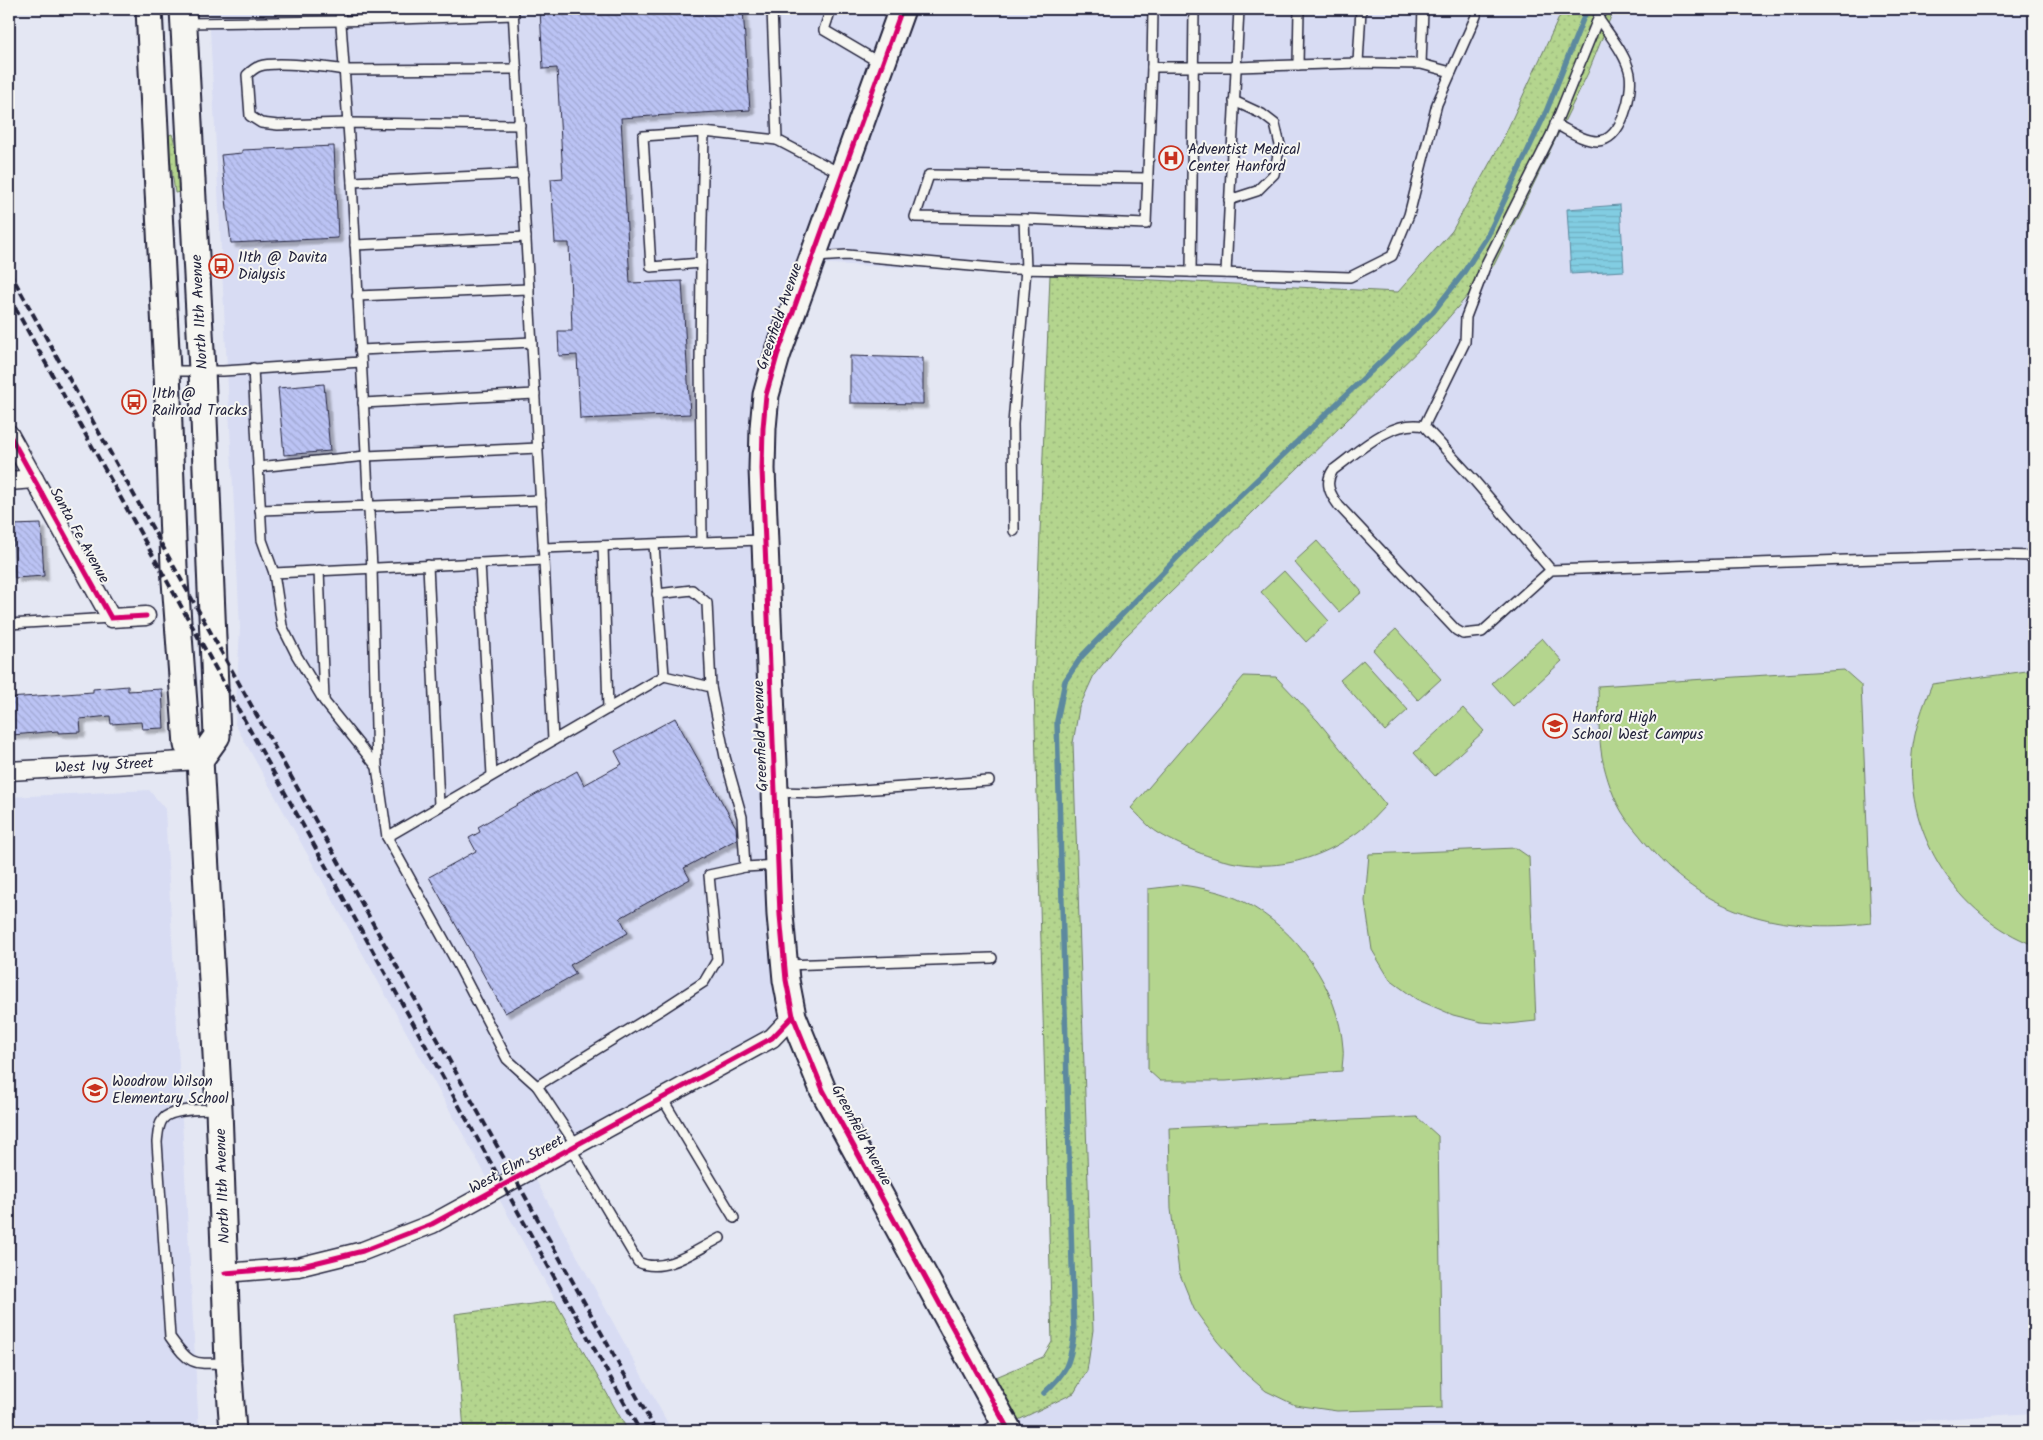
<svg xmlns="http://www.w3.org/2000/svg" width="2043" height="1440" font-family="Kalam,sans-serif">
	<defs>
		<pattern id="grass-dots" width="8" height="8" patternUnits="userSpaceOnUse" patternTransform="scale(1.25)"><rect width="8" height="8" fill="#b4d58e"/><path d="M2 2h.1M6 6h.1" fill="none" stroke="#9ab77b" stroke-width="1.8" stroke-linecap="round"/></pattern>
		<pattern id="water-rules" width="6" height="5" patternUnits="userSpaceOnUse" patternTransform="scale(1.25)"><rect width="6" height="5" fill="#82cde2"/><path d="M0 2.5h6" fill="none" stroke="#70b0c3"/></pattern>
		<pattern id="building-back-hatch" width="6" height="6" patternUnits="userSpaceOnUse" patternTransform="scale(1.25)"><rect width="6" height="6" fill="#bbc3f4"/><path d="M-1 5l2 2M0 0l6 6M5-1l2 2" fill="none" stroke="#a0a7d2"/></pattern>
		<filter id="shadow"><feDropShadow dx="4.5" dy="4.5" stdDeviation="1" flood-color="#0004"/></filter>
	</defs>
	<rect width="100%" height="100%" fill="#e4e7f3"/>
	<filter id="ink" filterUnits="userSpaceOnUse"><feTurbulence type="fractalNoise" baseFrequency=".02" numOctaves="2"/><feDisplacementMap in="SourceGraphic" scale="10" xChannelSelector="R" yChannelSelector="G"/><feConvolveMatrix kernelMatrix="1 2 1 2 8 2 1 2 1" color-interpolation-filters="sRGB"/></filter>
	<g filter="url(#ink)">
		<g fill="#d8dcf3">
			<polygon points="209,9 1563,9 1502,141 1452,231 1398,292 811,263 766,395 793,1016 531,1171 672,1431 628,1431 235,724 240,628"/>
			<polygon points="1614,9 2034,9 2034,1413 1751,1431 1009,1431 1006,1426 1074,1393 1073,743 1079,708 1094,675 1123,639 1432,337 1494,265 1588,73"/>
			<polygon points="149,790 165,809 199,1431 9,1431 9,797"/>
		</g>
		<g fill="url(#grass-dots)" stroke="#6b7c64">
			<polygon points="1563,9 1614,9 1588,73 1494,265 1432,337 1123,639 1094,675 1079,708 1073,743 1093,1330 1087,1371 1074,1393 1006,1426 982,1383 1043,1357 1052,1342 1034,687 1050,275 1398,292 1452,231 1502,141"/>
			<polygon points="172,134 180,160 180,192 175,193 167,136"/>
			<polygon points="555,1301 628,1431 464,1431 455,1314"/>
		</g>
		<g fill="#b4d58e" stroke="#6b7c64">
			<polygon points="1317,541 1362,592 1339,612 1294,562"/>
			<polygon points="1284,571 1329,621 1306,642 1261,592"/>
			<polygon points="1396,629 1441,679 1418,700 1373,650"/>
			<polygon points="1542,638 1562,661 1513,706 1492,683"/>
			<polygon points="1363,660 1408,710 1385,731 1340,680"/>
			<path d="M1844 670 1861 685 1871 923C1781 934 1702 914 1644 841 1638 833 1631 826 1625 817 1614 801 1606 777 1602 757 1598 734 1599 709 1598 686Z"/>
			<path d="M2034 670V945C1959 917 1905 835 1912 754 1914 730 1923 706 1932 684Z"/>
			<path d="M1244 676 1276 677 1318 721 1386 805C1377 814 1369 824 1358 832 1305 870 1250 875 1190 849 1177 843 1161 836 1150 827 1143 821 1138 814 1131 808Z"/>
			<polygon points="1463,708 1484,731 1435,776 1414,753"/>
			<polygon points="1516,848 1529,857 1536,1021 1508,1024 1481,1022 1453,1015 1416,999 1390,980 1372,950 1365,901 1369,854"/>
			<path d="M1182 885C1203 888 1225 892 1244 902 1297 929 1339 989 1343 1048 1344 1055 1342 1063 1342 1071L1226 1081H1160L1148 1070V889Z"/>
			<polygon points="1417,1117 1438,1136 1442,1408 1337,1411 1295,1405 1266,1391 1246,1374 1217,1341 1194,1309 1179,1272 1171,1209 1169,1128"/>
		</g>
		<polygon fill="url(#water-rules)" stroke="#5c899f" points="1620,205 1624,271 1571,274 1567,209"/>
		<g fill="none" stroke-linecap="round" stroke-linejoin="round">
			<path stroke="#5c899f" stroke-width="5.5" d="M1044 1393C1066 1373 1070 1364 1074 1335L1057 721 1065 681 1082 656 1195 539 1433 312 1462 275 1488 235 1546 112 1587 9"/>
		</g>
		<g fill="url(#building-back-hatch)" stroke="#22223b" filter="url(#shadow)">
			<polygon points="540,9 743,9 750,110 621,118 630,283 682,281 690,414 580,419 577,355 559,356 558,331 572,331 569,243 555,243 551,179 563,178 557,68 543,69"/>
			<polygon points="334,146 338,238 231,243 221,155 242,153 242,150"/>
			<polygon points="850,356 923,358 923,404 850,403"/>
			<polygon points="324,384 330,451 284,455 278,388"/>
			<polygon points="41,524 44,576 15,578 13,525"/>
			<polygon points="128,686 128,691 162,689 164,728 142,729 141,722 111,724 110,716 80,719 81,732 58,733 58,731 12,735 9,698 93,692 93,689"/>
			<polygon points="675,718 736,827 737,839 684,868 690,879 620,918 628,933 570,965 576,974 505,1013 429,877 476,851 469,838 480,832 478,827 577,771 584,785 622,764 615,751"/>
		</g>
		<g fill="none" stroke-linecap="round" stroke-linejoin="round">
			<g stroke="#22223b" stroke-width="12">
				<g id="lane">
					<polyline points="340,9 352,182 372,568 377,767"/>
					<polyline points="772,9 777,140 842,174"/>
					<polyline points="831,9 824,30 880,63"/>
					<polyline points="184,23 341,21 514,15"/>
					<polyline points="1358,63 1361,9"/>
					<polyline points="1421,64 1423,9"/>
					<polyline points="1298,65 1299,9"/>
					<polyline points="1152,67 1153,9"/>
					<path d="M517 69 345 70C327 67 275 61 260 66 254 68 251 71 247 75L250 116 261 123 278 125 348 123 520 125"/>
					<path d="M1555 124C1568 130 1583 141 1598 141 1622 140 1633 93 1630 74 1626 54 1609 35 1598 18"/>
					<polyline points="704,132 701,263 651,267 643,136 704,132 777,140"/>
					<polyline points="352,182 523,174"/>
					<polyline points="1229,200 1257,191 1274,174 1280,145 1275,124 1262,114 1234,101"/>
					<polyline points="1024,219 915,217 929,175 1148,178"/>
					<polyline points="355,245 526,237"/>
					<polyline points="815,257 847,255 1005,269 1154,271 1350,277 1392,256 1409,215 1437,104 1476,16 1476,9"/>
					<polyline points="701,263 700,362 702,542 762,540"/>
					<polyline points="1191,272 1194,9"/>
					<polyline points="1226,273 1239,9"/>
					<polyline points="357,296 529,289"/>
					<polyline points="360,350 532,342"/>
					<polyline points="253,368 262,540 274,573 282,626 297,656 324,701 377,767 387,837 458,965 507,1059 537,1086"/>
					<polyline points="169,371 223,371 361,362"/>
					<polyline points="363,403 535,394"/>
					<polyline points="1424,426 1465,342 1466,317 1487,262 1551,135 1602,9"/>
					<polyline points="258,467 366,456 538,448"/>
					<polyline points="260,510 541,500"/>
					<polyline points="1014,531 1013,424 1026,269 1024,219 1146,224 1152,67 1236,67 1358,63 1421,64 1451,72"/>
					<polyline points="654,545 664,676 711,687 725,757 742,817 745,867 777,865"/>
					<polyline points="603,546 608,709"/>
					<polyline points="543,548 702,542"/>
					<polyline points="544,560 553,740"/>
					<polyline points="480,563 492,775"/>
					<polyline points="428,565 439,805"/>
					<polyline points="319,570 324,700"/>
					<path d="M1551 570 1473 479 1424 426C1391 419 1358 452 1333 470 1324 483 1330 494 1339 506L1456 630 1463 634 1482 632 1551 570 1997 555 2034 556"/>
					<polyline points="274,573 544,560 513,9"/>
					<polyline points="657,594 692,590 707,603 711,687"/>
					<polyline points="9,624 111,618"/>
					<polyline points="778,792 818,793 989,781"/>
					<polyline points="387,837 664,676"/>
					<polyline points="785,965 992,958"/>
					<polyline points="662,1098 734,1218"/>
					<path d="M218 1109C205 1110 172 1108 163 1119 158 1125 158 1134 157 1142L170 1337C190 1365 192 1364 225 1363"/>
					<polyline points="576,1145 537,1086 661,1010 704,982 717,960 709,875 745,867"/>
					<path d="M571 1149 638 1262C664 1275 696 1250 720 1238"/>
					<polyline points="985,1431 1002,1420"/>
				</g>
			</g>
			<g stroke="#22223b" stroke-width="21">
				<g id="street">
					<polyline points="9,434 111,618 146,616"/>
					<polyline points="9,481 34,479"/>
					<polyline points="9,771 200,760"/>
					<polyline points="225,1273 298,1267 363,1251 432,1224 772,1038 793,1016"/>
				</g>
			</g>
			<g stroke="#22223b" stroke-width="29">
				<g id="secondary">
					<polyline points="149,9 167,371 174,567 187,745 200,760 219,1109 228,1363 233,1431"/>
					<polyline points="183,9 202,370 217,736 200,760"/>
					<polyline points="902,9 777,356 766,395 763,428 762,469 780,915 786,980 793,1016 823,1090 1009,1431"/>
				</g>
			</g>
			<use href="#lane" stroke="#f6f6f2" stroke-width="9"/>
			<use href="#street" stroke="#f6f6f2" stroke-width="18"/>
			<use href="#secondary" stroke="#f6f6f2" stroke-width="25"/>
			<g stroke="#22223b" stroke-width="4" stroke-dasharray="8 4" stroke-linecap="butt">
				<polyline points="9,271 656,1431"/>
				<polyline points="9,297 640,1431"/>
			</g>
			<g stroke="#f6f6f2" stroke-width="8">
				<g id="cycleway">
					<polyline points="902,9 777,356 766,395 763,428 762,469 780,915 786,980 793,1016 823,1090 1009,1431"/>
					<polyline points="9,434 111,618 146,616"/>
					<polyline points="225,1273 298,1267 363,1251 432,1224 772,1038 793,1016"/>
				</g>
			</g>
			<use href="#cycleway" stroke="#d6006c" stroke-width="5"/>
		</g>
	</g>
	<defs>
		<g id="hospital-ring" transform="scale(1.25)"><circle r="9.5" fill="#f6f6f2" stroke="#c8321e" stroke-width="1.5"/><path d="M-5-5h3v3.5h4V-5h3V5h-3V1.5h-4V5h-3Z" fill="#c8321e"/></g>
		<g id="bus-ring" transform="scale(1.25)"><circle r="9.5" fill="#f6f6f2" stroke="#c8321e" stroke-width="1.5"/><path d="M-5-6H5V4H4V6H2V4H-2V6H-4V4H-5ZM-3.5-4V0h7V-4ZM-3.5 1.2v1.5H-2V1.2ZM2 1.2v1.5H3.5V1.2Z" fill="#c8321e"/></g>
		<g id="school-ring" transform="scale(1.25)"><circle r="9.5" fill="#f6f6f2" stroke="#c8321e" stroke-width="1.5"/><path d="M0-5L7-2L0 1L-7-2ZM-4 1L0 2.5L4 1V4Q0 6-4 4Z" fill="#c8321e"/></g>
	</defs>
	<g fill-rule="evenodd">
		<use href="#hospital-ring" x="1171" y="158"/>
		<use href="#bus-ring" x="221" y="266"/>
		<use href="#bus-ring" x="134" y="402"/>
		<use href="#school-ring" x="1555" y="726"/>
		<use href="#school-ring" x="95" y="1090"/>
	</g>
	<g text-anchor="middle" stroke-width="4" stroke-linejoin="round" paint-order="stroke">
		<g font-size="15" fill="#22223b" stroke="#f6f6f2" text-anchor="start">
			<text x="1188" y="154">Adventist Medical<tspan x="1188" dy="17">Center Hanford</tspan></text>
			<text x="238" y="262">11th @ Davita<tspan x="238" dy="17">Dialysis</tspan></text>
			<text x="152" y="398">11th @<tspan x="152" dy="17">Railroad Tracks</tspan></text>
			<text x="1572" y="722">Hanford High<tspan x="1572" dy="17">School West Campus</tspan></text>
			<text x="112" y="1086">Woodrow Wilson<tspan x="112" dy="17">Elementary School</tspan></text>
		</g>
		<g font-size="15" fill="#22223b" stroke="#f6f6f2">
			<text transform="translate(199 312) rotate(-93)" y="5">North 11th Avenue</text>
			<text transform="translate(779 316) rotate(-71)" y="5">Greenfield Avenue</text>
			<text transform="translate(80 535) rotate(61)" y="5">Santa Fe Avenue</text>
			<text transform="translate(760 736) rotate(-92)" y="5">Greenfield Avenue</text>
			<text transform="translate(104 765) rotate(-3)" y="5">West Ivy Street</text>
			<text transform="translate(862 1135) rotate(62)" y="5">Greenfield Avenue</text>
			<text transform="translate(516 1164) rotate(-29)" y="5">West Elm Street</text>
			<text transform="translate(222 1186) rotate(-92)" y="5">North 11th Avenue</text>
		</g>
	</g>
	<rect width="2043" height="1440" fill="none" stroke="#f6f6f2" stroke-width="30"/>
	<rect x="15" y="15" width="2013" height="1410" fill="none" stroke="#22223b" stroke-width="2" filter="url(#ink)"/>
</svg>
